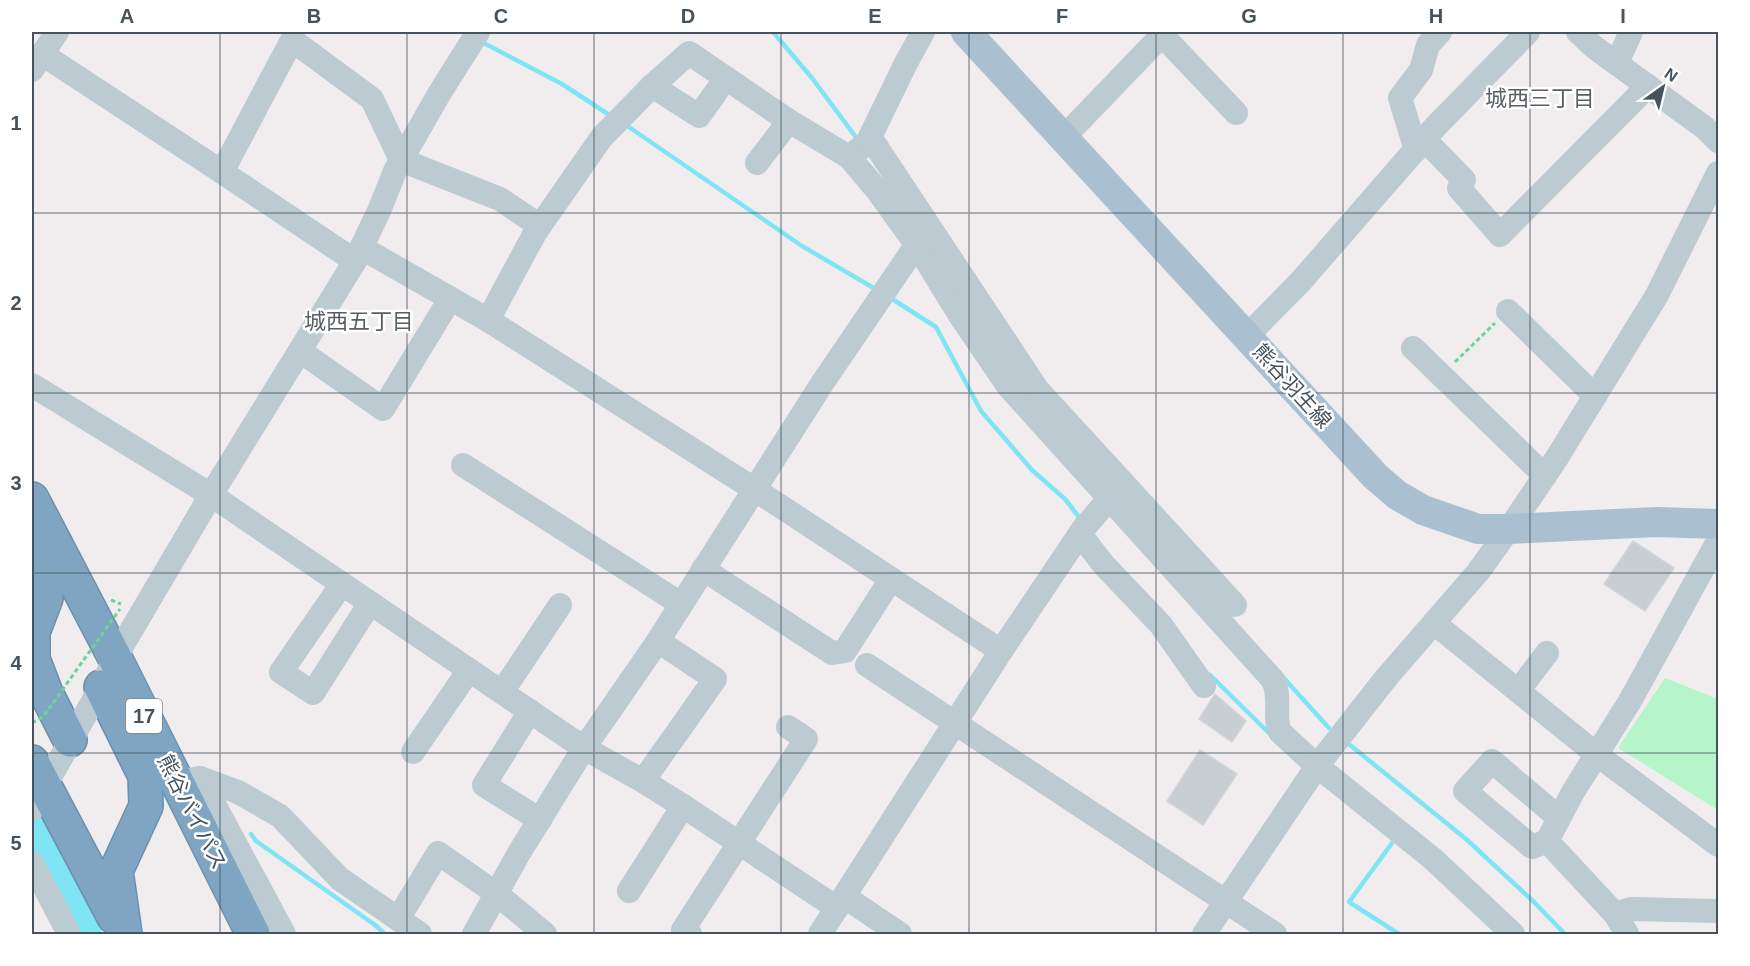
<svg xmlns="http://www.w3.org/2000/svg" width="1750" height="966" font-family="Helvetica,'Noto Sans JP',sans-serif">
	<rect width="100%" height="100%" fill="#f1edee"/>
	<polygon fill="#b6f4ca" points="1665,678 1718,699 1718,810 1618,748"/>
	<g fill="none" stroke-linecap="round" stroke-linejoin="round">
		<g stroke="#7fe5f5" stroke-width="4.5">
			<polyline points="773,32 812,78 858,140"/>
			<polyline points="480,41 562,84 611,116"/>
			<polyline points="626,125 802,246 877,290"/>
			<polyline points="889,297 936,327 981,411 1032,470 1065,499 1082,521"/>
			<polyline points="1210,675 1270,734"/>
			<polyline points="1281,675 1329,728"/>
			<polyline points="1350,745 1466,839 1534,902 1565,934"/>
			<polyline points="251,834 256,841 375,925 385,934"/>
			<polyline points="1395,839 1349,902 1399,934"/>
		</g>
		<polyline stroke="#7fe5f5" stroke-width="28" points="36,829 88,934"/>
	</g>
	<g fill="#c9ced3" stroke="#d1d4da" stroke-width="1.5">
		<polygon points="1633,541 1674,568 1645,611 1604,584"/>
		<polygon points="1215,694 1246,721 1232,742 1199,719"/>
		<polygon points="1200,750 1237,774 1203,825 1167,801"/>
	</g>
	<g fill="none" stroke-linecap="round" stroke-linejoin="round">
		<g stroke="#6b90ae" stroke-width="36">
			<g id="highway">
				<polyline points="32,499 115,658 253,934"/>
				<polyline points="39,536 49,563 46,598 33,632 33,659 46,693 70,740"/>
				<polyline points="101,687 145,776 146,806 116,871 125,934"/>
				<polyline points="32,762 114,917"/>
			</g>
		</g>
		<g stroke="#6bd599" stroke-width="3" stroke-dasharray="4.5 3" stroke-linecap="butt">
			<polyline points="1455,362 1495,323"/>
			<polyline points="111,600 121,604"/>
		</g>
		<g stroke="#bccad2" stroke-width="24">
			<path d="M923 32 906 63 870 137 867 143 849 157 877 190 918 247 961 317 1008 386 1273 680C1282 699 1273 717 1280 732L1317 766 1433 859 1513 934"/>
			<polyline points="1578,32 1594,47 1705,128 1718,141"/>
			<polyline points="1162,35 1236,113"/>
			<polyline points="42,54 222,172 355,261"/>
			<polyline points="1617,63 1631,32"/>
			<polyline points="32,70 57,32"/>
			<polyline points="652,86 699,116 726,78"/>
			<polyline points="870,137 1037,389 1235,605"/>
			<polyline points="1064,137 1165,32"/>
			<polyline points="1425,140 1464,180 1459,188 1500,235 1648,86"/>
			<polyline points="1416,150 1400,98 1421,70 1428,45 1440,32"/>
			<polyline points="757,163 789,121"/>
			<polyline points="222,172 292,40 372,99 401,160 500,199 540,226"/>
			<polyline points="362,248 488,320 754,489 1001,651 820,934"/>
			<polyline points="1508,311 1595,396"/>
			<polyline points="488,320 535,233 602,137 652,86 689,53 789,121 849,157"/>
			<polyline points="1247,336 1301,281 1436,126 1528,32"/>
			<polyline points="1413,348 1545,476"/>
			<polyline points="300,351 383,409 450,299"/>
			<polyline points="32,385 211,495 584,748 643,781 683,806 837,908"/>
			<polyline points="463,465 681,604"/>
			<polyline points="1080,534 1103,564 1161,625 1204,686"/>
			<polyline points="703,569 832,653 845,651 891,579"/>
			<polyline points="342,584 281,672 313,693 370,603"/>
			<polyline points="1434,623 1596,754 1718,845"/>
			<polyline points="1001,651 1083,529 1110,498 1123,488"/>
			<polyline points="867,665 1275,934"/>
			<polyline points="1518,691 1547,653"/>
			<polyline points="502,692 560,605"/>
			<polyline points="530,711 484,785 540,820"/>
			<polyline points="413,752 469,670"/>
			<polyline points="200,778 284,934"/>
			<polyline points="643,781 715,679 658,641"/>
			<polyline points="177,782 200,778 238,792 280,816 340,879 420,934"/>
			<polyline points="32,809 101,687 115,658 211,495 355,261 379,211 395,171 439,94 478,32"/>
			<polyline points="1547,841 1532,847 1465,791 1492,761 1559,818"/>
			<polyline points="32,863 69,934"/>
			<polyline points="629,891 683,806"/>
			<polyline points="845,897 900,934"/>
			<polyline points="1615,914 1631,909 1718,911"/>
			<polyline points="398,919 438,853 497,894 545,934"/>
			<polyline points="474,934 519,853 584,748 658,641 823,382 913,250 918,247"/>
			<polyline points="690,934 683,930 806,739 788,727"/>
			<polyline points="1204,934 1317,766 1386,678 1478,572 1509,529 1558,456 1657,295 1718,173"/>
			<polyline points="1627,934 1615,914 1547,841 1573,792 1630,701 1718,541"/>
		</g>
		<polyline stroke="#aac0d0" stroke-width="30" points="966,32 1375,476 1397,495 1423,510 1478,529 1509,529 1657,522 1718,524"/>
		<use href="#highway" stroke="#80a5c2" stroke-width="33"/>
		<polyline stroke="#6bd599" stroke-width="3" stroke-dasharray="4.5 3" stroke-linecap="butt" points="32,723 43,717 120,609"/>
	</g>
	<path fill="none" stroke="#44535d" stroke-width="1.5" stroke-opacity="0.55" d="M220 32V934M407 32V934M594 32V934M781 32V934M969 32V934M1156 32V934M1343 32V934M1530 32V934M32 213H1718M32 393H1718M32 573H1718M32 753H1718"/>
	<g text-anchor="middle" stroke-width="5" stroke-linejoin="round" paint-order="stroke">
		<rect fill="#fff" stroke="#7c878e" stroke-width="1.5" x="126" y="699" width="36" height="34" rx="4.5"/>
		<g font-size="20" font-weight="bold" fill="#44535d">
			<text x="144" y="723">17</text>
		</g>
		<g font-size="21" fill="#44535d" stroke="#fff">
			<text transform="translate(1292 386) rotate(48)" y="7">熊谷羽生線</text>
			<text transform="translate(192 812) rotate(63)" y="7">熊谷バイパス</text>
		</g>
		<g font-size="22" fill="#595f63" stroke="#fff">
			<text x="1540" y="106">城西三丁目</text>
			<text x="359" y="329">城西五丁目</text>
		</g>
	</g>
	<rect width="1750" height="966" fill="none" stroke="#ffffff" stroke-width="66"/>
	<g transform="translate(1663 87) rotate(34)" stroke="#ffffff" stroke-width="4.5" paint-order="stroke">
	<path d="M0-4.5L10 22L0 15L-10 22Z" fill="#44535d"/>
	<text y="-9" font-size="16" font-weight="bold" text-anchor="middle" fill="#44535d">N</text>
	</g>
	<rect x="33" y="33" width="1684" height="900" fill="none" stroke="#44535d" stroke-width="2"/>
	<g font-size="20" text-anchor="middle" font-weight="bold" fill="#44535d">
		<text x="127" y="23">A</text>
		<text x="314" y="23">B</text>
		<text x="501" y="23">C</text>
		<text x="688" y="23">D</text>
		<text x="875" y="23">E</text>
		<text x="1062" y="23">F</text>
		<text x="1249" y="23">G</text>
		<text x="1436" y="23">H</text>
		<text x="1623" y="23">I</text>
		<text x="16" y="130">1</text>
		<text x="16" y="310">2</text>
		<text x="16" y="490">3</text>
		<text x="16" y="670">4</text>
		<text x="16" y="850">5</text>
	</g>
</svg>
